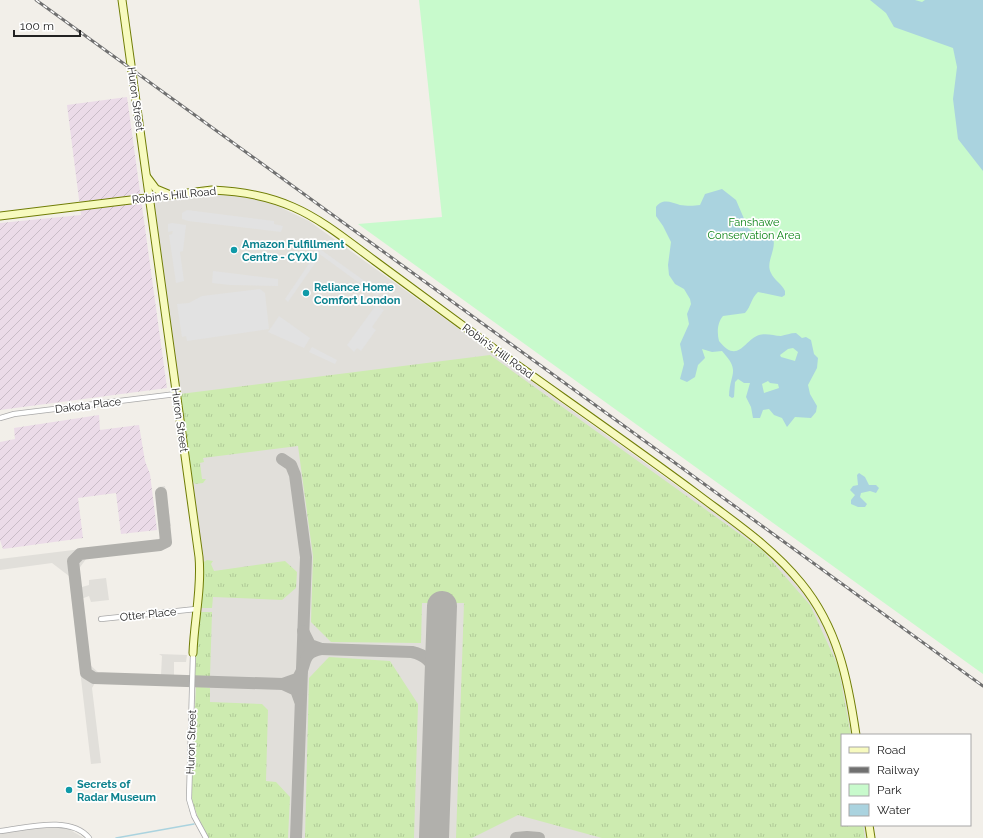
<svg xmlns="http://www.w3.org/2000/svg" width="983" height="838" font-family="Raleway,sans-serif">
	<defs>
		<pattern id="industrial-furrows" width="10" height="10" patternUnits="userSpaceOnUse"><rect width="10" height="10" fill="#ebdbe8"/><path d="M-1 1l2-2M0 10L10 0M9 11l2-2" fill="none" stroke="#c9bcc7"/></pattern>
		<pattern id="grass-tufts" width="24" height="20" patternUnits="userSpaceOnUse"><rect width="24" height="20" fill="#cdebb0"/><path d="M3 7l-1-3M5 7V3M7 7l1-3M15 17l-1-3M17 17v-4M19 17l1-3" fill="none" stroke="#b0c997"/></pattern>
	</defs>
	<rect width="100%" height="100%" fill="#f2efe9"/>
	<g fill="url(#industrial-furrows)">
		<polygon points="127,97 167,388 0,410 0,223 81,215 67,105"/>
		<polygon points="99,415 100,430 139,425 145,461 150,474 157,530 121,534 116,493 78,498 83,538 3,549 0,540 0,442 15,439 14,428"/>
	</g>
	<g fill="#e1dfda">
		<polygon points="211,191 265,200 309,221 765,549 813,604 841,666 852,735 842,735 842,825 865,825 867,838 203,838 189,811 194,686 95,683 92,688 101,763 91,764 69,576 52,563 0,570 0,559 163,539 165,537 158,487 165,486 171,526 167,527 170,543 164,544 164,549 86,559 78,570 80,586 82,587 89,585 89,580 106,578 109,600 91,602 89,596 81,599 90,665 99,673 161,675 162,656 159,654 187,655 186,662 174,662 174,676 195,676 199,577 152,199"/>
		<polygon points="65,827 84,838 0,838 0,832 39,828"/>
	</g>
	<g fill="url(#grass-tufts)">
		<polygon points="490,355 762,550 810,605 838,666 851,735 842,735 842,825 863,825 865,838 602,838 518,815 472,838 456,838 464,603 422,603 421,643 331,642 311,622 313,556 298,446 203,458 204,462 200,463 202,479 206,479 203,483 195,484 191,478 180,394"/>
		<polygon points="207,560 213,561 211,564 214,571 285,561 297,572 296,588 282,600 213,597 212,608 201,608 199,604 203,575 202,563"/>
		<polygon points="200,612 212,612 210,676 208,677 195,677 198,613"/>
		<polygon points="329,657 390,661 418,704 414,838 305,838 309,678"/>
		<polygon points="196,686 210,688 210,702 262,704 268,710 266,781 276,782 290,797 288,838 209,838 198,817 191,798"/>
	</g>
	<polygon fill="#c8facc" points="419,0 983,0 983,674 358,224 442,217"/>
	<g fill="#e2e2e2">
		<polygon points="187,210 274,221 274,224 283,226 281,232 188,221 182,219 182,213"/>
		<polygon points="172,223 186,225 183,251 180,252 184,281 176,283 169,235 172,234 173,231 168,232 168,224"/>
		<polygon points="306,239 380,292 377,296 303,242"/>
		<polygon points="312,259 316,262 288,302 285,299"/>
		<polygon points="213,271 278,279 278,286 230,285 212,283"/>
		<polygon points="260,289 265,293 269,329 187,341 186,336 182,337 177,304 189,303 202,296"/>
		<polygon points="376,305 384,310 372,327 376,330 361,351 357,348 354,352 347,345"/>
		<polygon points="279,316 310,338 304,348 268,332"/>
		<polygon points="312,347 337,360 335,364 309,352"/>
	</g>
	<g fill="#aad3df" fill-rule="evenodd">
		<polygon points="870,0 915,0 922,2 925,0 983,0 983,171 958,139 953,99 957,67 953,48 894,27 886,13"/>
		<path d="M722 189 736 200 748 228 755 233H766L773 238C777 250 765 262 771 273 774 280 782 284 785 291V295L782 297 758 292C751 298 751 307 745 313L723 316C717 323 717 333 719 341 738 365 744 340 759 335 767 333 774 336 781 336 786 335 790 333 796 333L802 338 806 337 811 340 814 354 818 358 817 368 808 385 810 394 817 406 816 412 811 418 795 417 787 427 782 418 774 415 769 409 763 410 760 418H753L751 407 746 397 750 383H744L738 379 735 382 734 397 732 398 729 396C730 372 741 372 722 351L712 352 702 349 705 358 698 365 695 377 687 382 680 379 684 364 680 344 689 324 687 314 691 304 690 299 684 289 675 284 669 275 668 265 671 242 663 226 656 216V207C662 198 671 202 680 205 686 206 694 206 700 205L705 194ZM793 348 798 352 795 361 781 357 780 355 788 349ZM768 381 770 383 778 384 779 388 764 393 762 384Z"/>
		<polygon points="859,473 865,477 869,485 876,485 879,488 876,493 870,491 861,493 860,497 867,504 865,507 858,507 851,504 851,500 855,495 850,490 853,486 858,485 857,475"/>
	</g>
	<g fill="none" stroke-linecap="round" stroke-linejoin="round">
		<polyline stroke="#aad3df" stroke-width="1.5" points="116,838 194,824"/>
		<g stroke="#b1b0ac" stroke-width="12">
			<polyline points="282,459 291,465 295,475 306,557 296,838"/>
			<polyline points="161,493 166,542 160,545 80,554 73,561 86,673 94,678 283,684"/>
			<path d="M321 649 412 652C446 659 438 698 437 723"/>
			<path d="M300 701 296 690 283 684 297 679C308 667 299 653 321 649L310 645 303 631"/>
			<polyline points="516,838 527,837 539,838"/>
		</g>
		<polyline stroke="#b1b0ac" stroke-width="30" points="434,838 442,606"/>
		<g stroke="#a9a9a9" stroke-width="6">
			<g id="street">
				<polyline points="0,418 14,414 176,394"/>
				<polyline points="101,619 196,609"/>
				<polyline points="193,653 189,799 194,816 206,838"/>
				<path d="M0 831C26 828 71 815 89 838"/>
			</g>
		</g>
		<g stroke="#707d05" stroke-width="9">
			<g id="secondary">
				<path d="M122 0 199 557C202 589 194 621 193 653"/>
				<polyline points="147,177 156,189 168,194"/>
				<path d="M0 216 212 190C239 191 268 196 293 207 323 220 349 242 375 261 415 290 455 320 496 350 563 398 631 445 697 494 734 522 772 547 801 583 838 628 848 680 856 735"/>
				<polyline points="869,825 871,838"/>
			</g>
		</g>
		<use href="#street" stroke="#fff" stroke-width="4.5"/>
		<use href="#secondary" stroke="#f7fabf" stroke-width="7"/>
		<g stroke="#707070" stroke-width="3">
			<polyline id="rail" points="36,0 983,686"/>
		</g>
		<use href="#rail" stroke="#fff" stroke-width="1.5" stroke-dasharray="4.5" stroke-linecap="butt"/>
	</g>
	<g fill="#0f9aa8" stroke="#fff" stroke-width="1.5">
		<circle cx="234" cy="250" r="4"/>
		<circle cx="306" cy="293" r="4"/>
		<circle cx="69" cy="790" r="4"/>
	</g>
	<g text-anchor="middle" stroke-width="3.5" stroke-linejoin="round" paint-order="stroke">
		<g font-size="11" fill="#222" stroke="#fff">
			<text transform="translate(136 99) rotate(82)" y="4">Huron Street</text>
			<text transform="translate(174 195) rotate(-6)" y="4">Robin's Hill Road</text>
			<text transform="translate(498 351) rotate(36)" y="4">Robin's Hill Road</text>
			<text transform="translate(88 405) rotate(-7)" y="4">Dakota Place</text>
			<text transform="translate(180 420) rotate(82)" y="4">Huron Street</text>
			<text transform="translate(148 614) rotate(-6)" y="4">Otter Place</text>
			<text transform="translate(191 742) rotate(-88)" y="4">Huron Street</text>
		</g>
		<g font-size="11" fill="#0c8416" stroke="#fff">
			<text x="754" y="226">Fanshawe<tspan x="754" dy="13">Conservation Area</tspan></text>
		</g>
		<g font-size="11" font-weight="bold" fill="#0d838f" stroke="#fff" text-anchor="start">
			<text x="242" y="248">Amazon Fulfillment<tspan x="242" dy="13">Centre - CYXU</tspan></text>
			<text x="314" y="291">Reliance Home<tspan x="314" dy="13">Comfort London</tspan></text>
			<text x="77" y="788">Secrets of<tspan x="77" dy="13">Radar Museum</tspan></text>
		</g>
	</g>
	<rect x="841" y="734" width="130" height="92" fill="#ffffff" stroke="#a7a7a7"/>
	<rect x="849" y="747" width="20" height="6" fill="#f7fabf" stroke="#a7a7a7"/>
	<text x="877" y="754" font-size="12" fill="#222222">Road</text>
	<rect x="849" y="767" width="20" height="6" fill="#707070" stroke="#a7a7a7"/>
	<text x="877" y="774" font-size="12" fill="#222222">Railway</text>
	<rect x="849" y="784" width="20" height="12" fill="#c8facc" stroke="#a7a7a7"/>
	<text x="877" y="794" font-size="12" fill="#222222">Park</text>
	<rect x="849" y="804" width="20" height="12" fill="#aad3df" stroke="#a7a7a7"/>
	<text x="877" y="814" font-size="12" fill="#222222">Water</text>
	<path d="M14 30v6h66v-6" fill="none" stroke="#222222" stroke-width="2"/>
	<text x="20" y="30" font-size="12" fill="#222222" stroke="#ffffff" stroke-width="3" paint-order="stroke">100 m</text>
</svg>
